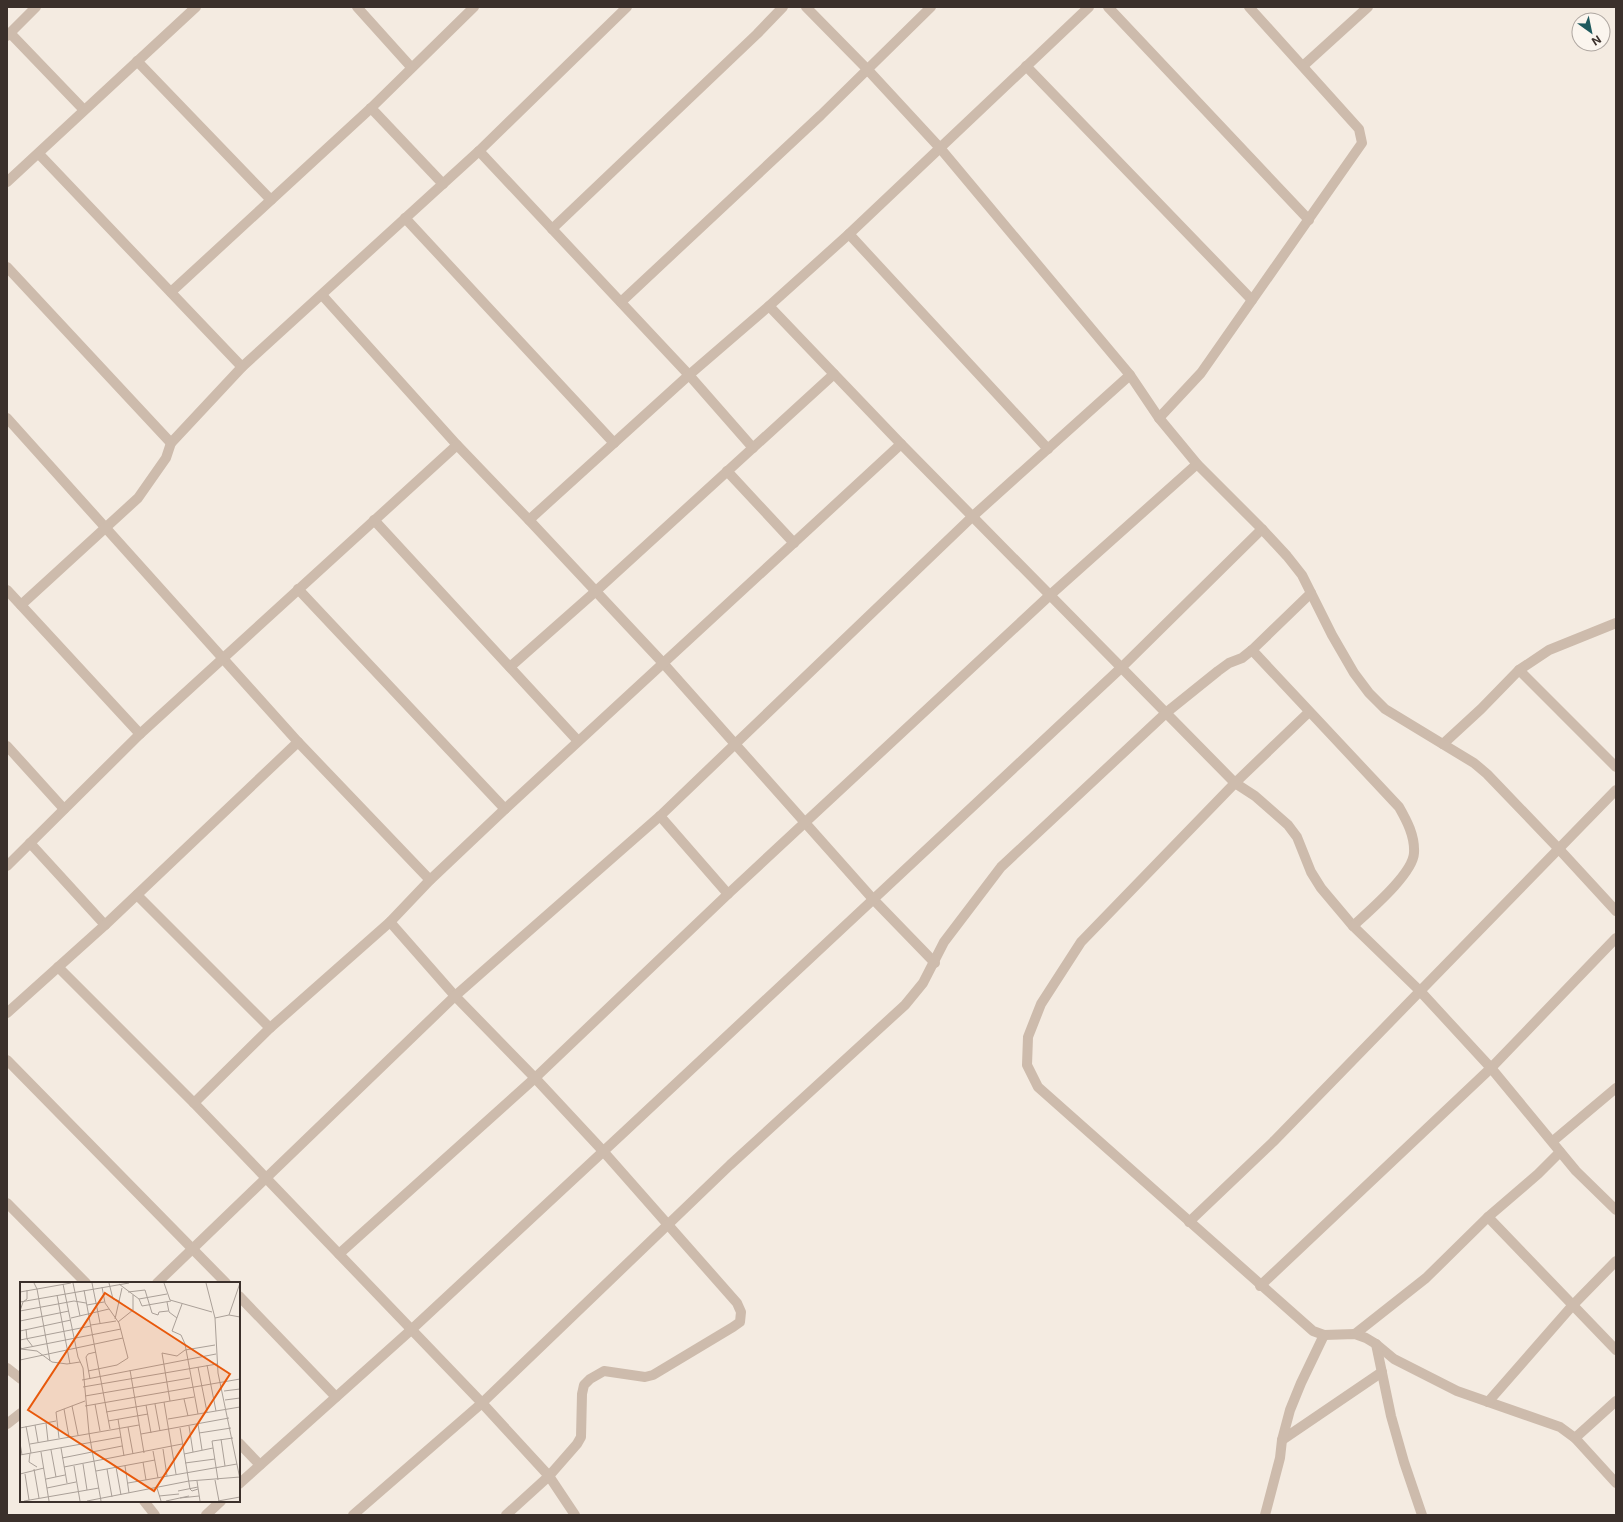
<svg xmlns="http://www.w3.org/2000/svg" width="1623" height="1522" font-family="Inter,sans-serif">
	<rect width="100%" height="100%" fill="#f4ebe1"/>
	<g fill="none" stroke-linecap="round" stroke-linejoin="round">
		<g stroke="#cdbbac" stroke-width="10">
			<polyline points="357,7 411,67"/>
			<polyline points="1108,7 1309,220"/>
			<polyline points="10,33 84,110"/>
			<polyline points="7,36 36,7"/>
			<polyline points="137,61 271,200"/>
			<polyline points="1026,66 1252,300"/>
			<polyline points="1303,66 1368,7"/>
			<polyline points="371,108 443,184"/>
			<polyline points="479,151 689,375 753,448"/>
			<polyline points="39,154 242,367"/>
			<polyline points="7,182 196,7"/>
			<polyline points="405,218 614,443"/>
			<polyline points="552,229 757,34 783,7"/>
			<polyline points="849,234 1048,449"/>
			<polyline points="7,267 171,443"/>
			<polyline points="171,292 371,108 474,7"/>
			<polyline points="322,295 457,445 529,520 663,663 872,898 935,963"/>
			<polyline points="621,302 821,115 931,7"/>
			<polyline points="769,306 901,444 1235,783 1255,796 1288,825 1297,837 1311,872 1321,888 1353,926 1420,991 1491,1068 1576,1171 1616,1210"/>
			<polyline points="7,418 298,742 430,880"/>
			<polyline points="1159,418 1201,373 1362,143 1359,129 1249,7"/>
			<polyline points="727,471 794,543"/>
			<polyline points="374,520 578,741"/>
			<polyline points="529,520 689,375 769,306 849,234 1089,7"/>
			<polyline points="298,589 505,809"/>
			<polyline points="7,590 140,734"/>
			<polyline points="21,605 138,498 166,458 171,443 242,367 479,151 627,7"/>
			<path d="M1252 650 1399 807C1407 821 1415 836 1414 853 1413 874 1369 911 1353 926"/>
			<polyline points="510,667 596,591 834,374"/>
			<polyline points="1519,670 1616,767"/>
			<polyline points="1309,712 1235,783 1081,942 1041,1004 1028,1037 1027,1065 1038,1087 1313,1331 1324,1335 1355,1334 1366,1338 1376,1344 1394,1359 1457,1391 1560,1427 1575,1438 1616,1483"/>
			<polyline points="1443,744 1481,709 1519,670 1549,650 1616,623"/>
			<polyline points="7,746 64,809"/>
			<polyline points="660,816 728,894"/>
			<polyline points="30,843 105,925"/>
			<polyline points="7,866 140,734 457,445"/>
			<polyline points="137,895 270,1028"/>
			<polyline points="390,922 455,996 535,1078 603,1151 737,1303 741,1312 740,1322 733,1327 653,1375 645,1377 604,1371 590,1379 584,1385 582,1394 581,1437 577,1444 549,1476 506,1515"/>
			<polyline points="58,967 194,1103 482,1403 549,1476 575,1515"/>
			<polyline points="7,1013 105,925 298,742"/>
			<polyline points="7,1060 226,1283"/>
			<polyline points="194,1103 270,1028 390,922 430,880 505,809 901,444"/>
			<polyline points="1553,1141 1616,1088"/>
			<polyline points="7,1203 86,1283"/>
			<polyline points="1488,1217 1616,1350"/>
			<polyline points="1189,1222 1273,1142 1616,790"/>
			<polyline points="339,1254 535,1078 728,894 1049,596 1197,464"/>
			<polyline points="157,1283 455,996 660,816 973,516 1130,375"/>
			<polyline points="1260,1286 1491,1068 1616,938"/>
			<polyline points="239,1296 336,1397"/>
			<polyline points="1355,1334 1426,1278 1488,1217 1538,1174 1560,1152"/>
			<polyline points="1376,1344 1391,1416 1404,1462 1422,1515"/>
			<polyline points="7,1368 21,1379"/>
			<polyline points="1488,1402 1572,1306 1616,1261"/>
			<polyline points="7,1424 21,1413"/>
			<polyline points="1575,1438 1616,1401"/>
			<polyline points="1282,1440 1382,1372"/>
			<polyline points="239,1443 260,1465"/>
			<polyline points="239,1484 411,1330 622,1134 1122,667 1262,529"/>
			<polyline points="144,1501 155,1515"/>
			<polyline points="206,1515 221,1501"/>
			<polyline points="353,1515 482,1403 730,1165 905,1005 923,983 944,942 1001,867 1167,712 1218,671 1229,663 1242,658 1252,650 1311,593"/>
			<polyline points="1265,1515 1280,1458 1282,1440 1290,1410 1301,1383 1324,1335"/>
		</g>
		<polyline stroke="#cdbbac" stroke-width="10" points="806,7 867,69 940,148 1130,375 1159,418 1197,464 1262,529 1287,556 1302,575 1332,635 1354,673 1369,693 1385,709 1474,763 1487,774 1558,848 1616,911"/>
	</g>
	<g transform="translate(20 1282)">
		<rect width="220" height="220" fill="#f4ebe1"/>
		<path fill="none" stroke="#aaa098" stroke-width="1" d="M14 1 17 7 30 79M53 1 60 34M72 1 80 41M89 1 93 17 100 19M144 1 150 18 192 30M186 1 195 36 198 91 220 197M43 2 58 75 63 86 69 151 81 219M99 2 119 17 147 12M64 8 90 147M0 10 51 1M108 10 125 8 132 31 138 33 139 30 148 29M37 13 50 82M119 17 122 24 151 19M0 20 109 1M147 20 149 30 157 36M162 22 152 49 161 53 165 62 178 132M67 23 84 20M0 29 54 19 66 21M0 29 3 20 7 17V8M209 33 220 1M51 36 89 27M195 36 209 33 220 35M95 37 102 6M0 39 49 29M98 40 113 28V13M71 43 96 39M6 47 7 57 13 65M0 49 51 38M0 58 71 44M0 62 1 67 17 69 32 80 47 82 60 80M0 67 101 47M0 78 103 56M187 83 196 129M178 85 187 130M110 88 124 171M68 89 97 83 108 76 99 41 85 21 82 5M70 97 66 75 68 72 76 70M62 98 196 72M63 105 197 82M204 109 220 107M65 114 170 96M164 117 168 134M205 118 220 116M150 119 142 71 157 74 165 68 195 63M144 120 156 192M75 122 80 149M135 122 140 149M126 123 131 151M52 124 58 153M65 124 220 97M44 127 49 155M86 130 174 115M98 137 104 174M148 137 220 125M88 139 128 132M26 141 28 159M178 142 182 168M15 143 18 160M6 144 11 171M169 144 173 170M108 145 113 172M0 146 36 139M160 146 170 207 172 209 178 207M179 151 211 146M121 152 209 136M39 156 36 130 65 119M201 157 205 184M0 161 2 173M10 162 119 143M41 166 47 201M143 167 147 194M31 168 36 195M133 169 138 196M21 170 29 219M10 171 9 180 17 185M164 172 193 166M0 173 101 155M42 176 102 164M123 180 126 198M165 181 195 177M63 182 67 208M54 184 60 219M105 184 109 211M44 185 162 162M96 185 101 213M14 187 19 216M87 187 92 215M76 189 135 178M0 192 24 186M5 192 9 218M26 197 45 193M195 198 199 219M198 198 192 159 213 156M177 199 180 219M108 201 217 182M27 206 56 200M137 206 141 219M158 209 178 205M139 214 159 212M160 216 179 214M4 219 79 206M67 219 169 199 220 195M146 219 169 214M198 219 220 215"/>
		<path fill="#e8590c" fill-opacity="0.15" stroke="#e8590c" stroke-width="2" d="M85 11 210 92 134 209 8 128Z"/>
		<rect width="220" height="220" fill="none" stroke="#3b302b" stroke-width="2"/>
	</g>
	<rect width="1623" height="1522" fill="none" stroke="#3b302b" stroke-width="16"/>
	<g transform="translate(1591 32) rotate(147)"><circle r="19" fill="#fbf5ee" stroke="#aea6a0"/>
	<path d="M0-3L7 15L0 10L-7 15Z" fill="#1f5a5e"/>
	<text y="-6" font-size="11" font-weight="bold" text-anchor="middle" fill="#3b302b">N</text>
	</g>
</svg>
